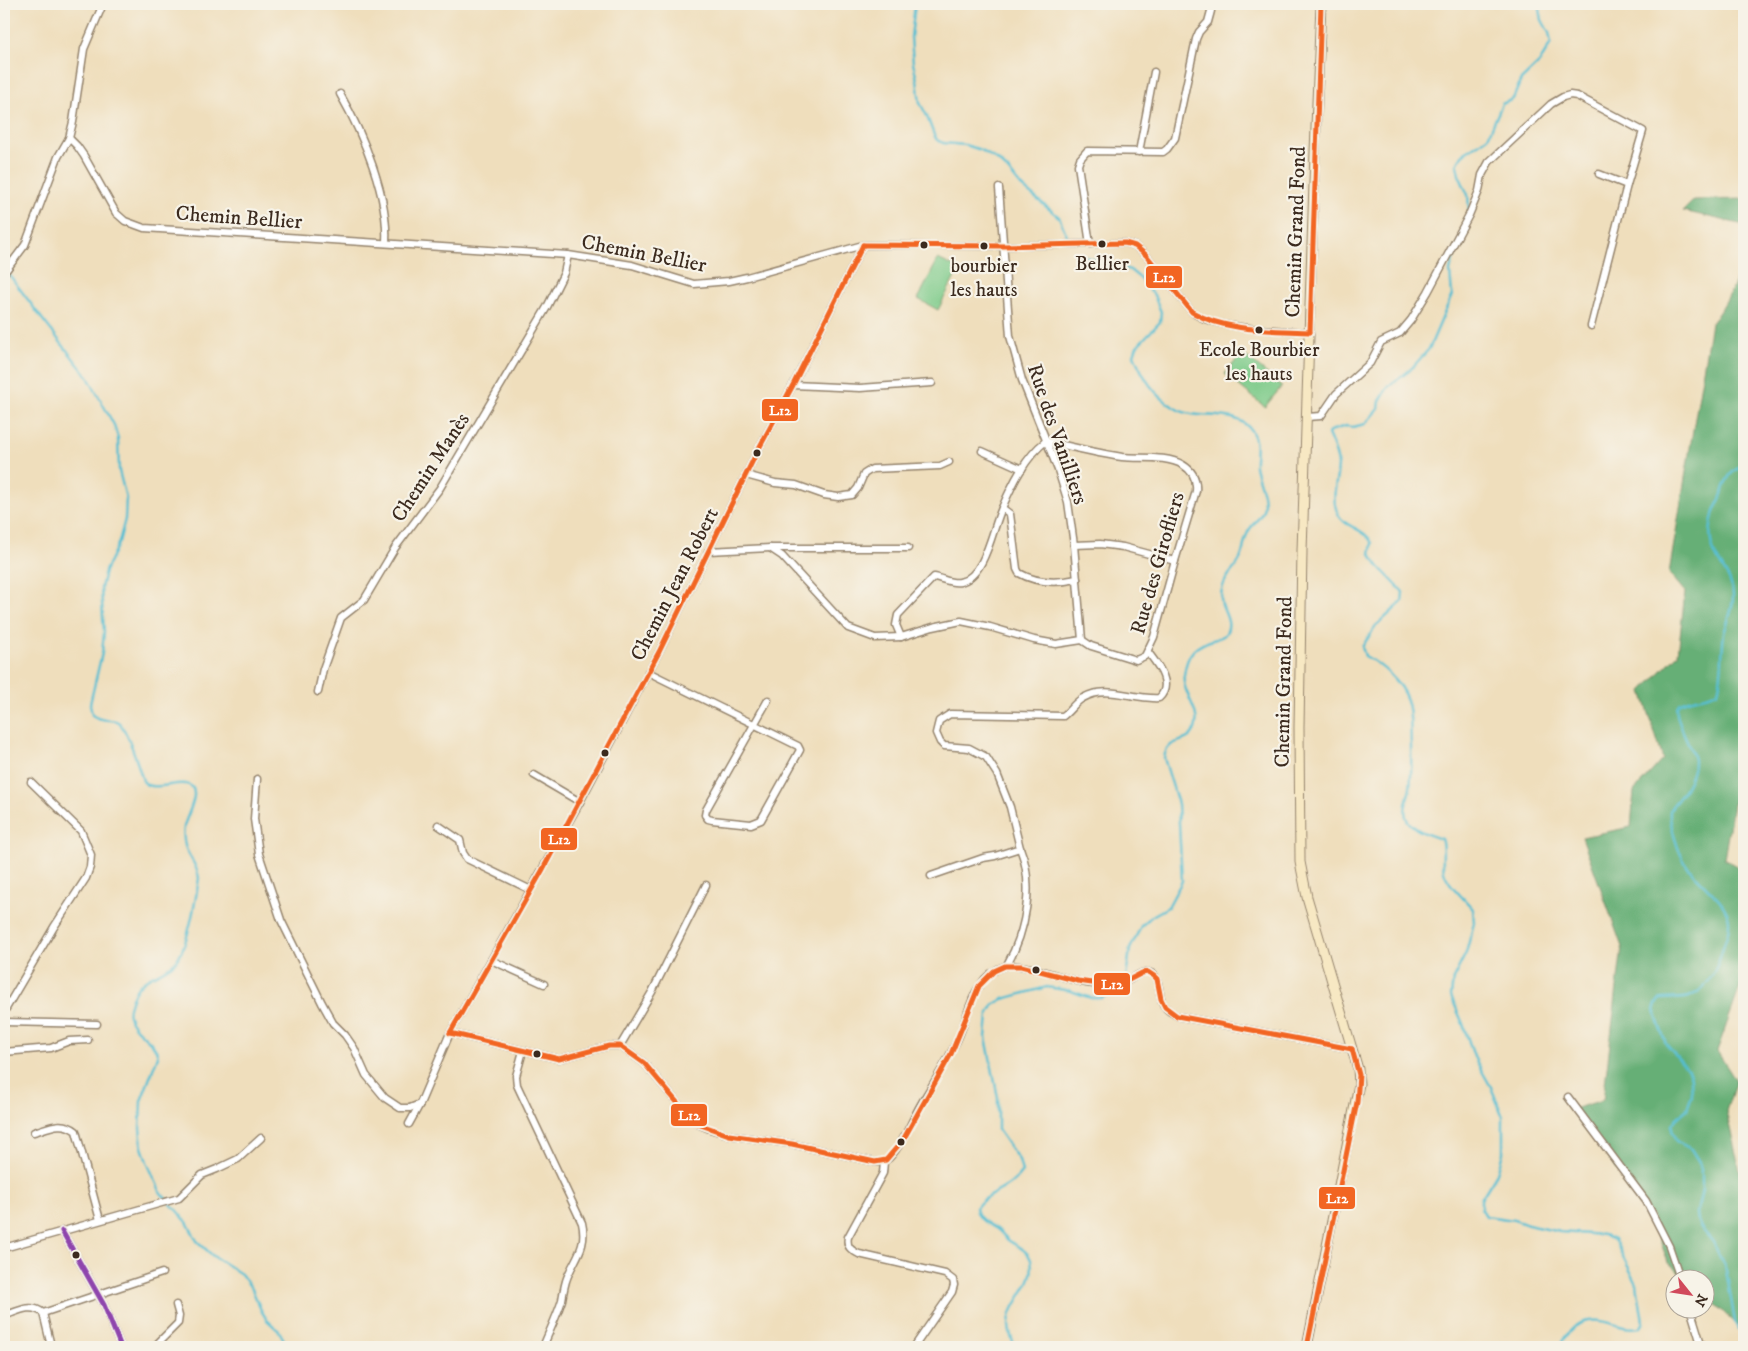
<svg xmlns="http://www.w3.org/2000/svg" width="1748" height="1351" font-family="'IM FELL DW Pica',serif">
	<rect width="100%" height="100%" fill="#f7f3e8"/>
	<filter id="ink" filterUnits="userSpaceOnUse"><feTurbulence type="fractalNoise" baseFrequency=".02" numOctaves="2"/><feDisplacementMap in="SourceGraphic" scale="10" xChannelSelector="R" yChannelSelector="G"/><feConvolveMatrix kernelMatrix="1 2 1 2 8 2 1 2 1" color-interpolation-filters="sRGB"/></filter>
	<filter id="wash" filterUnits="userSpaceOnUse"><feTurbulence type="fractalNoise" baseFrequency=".0096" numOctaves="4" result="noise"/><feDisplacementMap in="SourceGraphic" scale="20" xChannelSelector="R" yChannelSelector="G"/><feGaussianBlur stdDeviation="1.12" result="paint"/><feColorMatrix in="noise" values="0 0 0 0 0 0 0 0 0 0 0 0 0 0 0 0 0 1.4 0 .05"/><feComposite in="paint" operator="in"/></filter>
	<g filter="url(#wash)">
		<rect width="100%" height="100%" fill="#efdebc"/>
		<g fill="#7ecb8a" stroke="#5c7a54">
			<polygon points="938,259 959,269 938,310 918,299"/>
			<polygon points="1242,353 1282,386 1265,407 1225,374"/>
		</g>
		<g fill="#66af76" stroke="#506c4a">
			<polygon points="1744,199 1744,225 1683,211 1694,200"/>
			<path d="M1744 253V714L1742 717 1738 774 1724 859 1744 870V976L1717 1051 1736 1081 1726 1111 1744 1188V1331L1706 1296V1278H1686L1668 1262 1651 1216 1573 1109 1603 1100 1622 947 1582 837 1631 827 1634 791 1663 759 1642 691 1678 654 1685 592 1669 573 1711 323C1727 303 1739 279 1744 253Z"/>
		</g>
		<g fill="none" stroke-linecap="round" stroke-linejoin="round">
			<g stroke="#55bed2" stroke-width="2.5">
				<polyline points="915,4 911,37 913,63 917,80 920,103 926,114 934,135 937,140 943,143 965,145 981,150 997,160 1008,170 1021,186 1059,217 1068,238"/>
				<polyline points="1469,210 1468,195 1459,175 1457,165 1462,155 1488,137 1502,104 1513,99 1521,80 1539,63 1551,43 1549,33 1542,20 1539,4"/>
				<path d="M1466 227 1453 259 1450 271 1452 295 1429 349 1410 370 1388 387 1380 401 1379 408 1365 424 1353 427 1346 426 1330 431 1328 434C1332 444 1337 453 1338 464 1338 481 1330 497 1338 514 1345 528 1365 528 1372 543L1370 554 1378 566 1403 592 1402 602 1375 627 1362 647 1365 656C1382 665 1400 681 1407 700 1412 714 1410 731 1411 745 1411 759 1412 773 1410 787 1409 797 1401 812 1408 821 1415 831 1430 835 1441 839 1445 849 1441 860 1444 871 1447 884 1464 898 1473 909L1474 923 1466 953 1453 979 1451 996 1463 1024 1474 1057 1491 1087 1503 1117V1153L1497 1173 1481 1199V1208L1486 1216 1514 1220 1528 1225 1560 1232 1604 1235 1614 1239 1637 1284 1643 1322 1640 1327C1630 1329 1623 1327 1613 1324 1586 1315 1572 1323 1559 1347"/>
				<path d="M1079 255 1130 270 1141 279 1154 295 1161 312 1160 322 1137 346 1134 355C1144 379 1153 394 1175 408 1198 423 1237 406 1252 432 1259 444 1254 454 1255 466 1257 479 1267 496 1263 510 1261 518 1252 524 1248 532 1244 540 1244 549 1241 557 1237 568 1226 575 1223 586 1221 592 1220 598 1222 605 1225 614 1232 624 1226 633 1224 637 1220 637 1216 639 1195 645 1187 652 1184 675 1181 693 1202 710 1195 729 1188 747 1168 735 1164 758L1178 804 1182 881 1168 907 1152 916 1141 926 1130 949 1126 978"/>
				<path d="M8 273 43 320 88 377 114 425 118 438 119 471 126 498 125 519 119 542 105 571 101 588 104 632 102 653 90 704 92 715C103 723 111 718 118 722 128 729 139 768 143 781L147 785C160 790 179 780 189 785 202 791 186 816 184 827 181 855 195 856 199 878 196 898 188 948 175 962 160 977 142 973 132 998 130 1004 127 1010 129 1016 133 1033 155 1039 158 1056L141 1101 140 1128 142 1147 147 1162 161 1193 187 1222 197 1241 213 1256 241 1274 252 1289 261 1310 267 1320 279 1331 288 1347"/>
				<path d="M1744 466C1731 469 1725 481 1722 494 1720 501 1715 507 1713 515 1710 525 1709 539 1713 549 1718 566 1734 578 1733 597 1733 610 1727 622 1724 634 1721 653 1723 675 1718 691 1706 699 1688 697 1679 704 1669 713 1694 748 1694 761 1694 773 1687 786 1680 796 1678 800 1673 804 1671 808 1669 812 1670 819 1671 823 1674 837 1679 854 1687 866 1698 882 1730 903 1729 923 1729 929 1727 936 1725 941 1719 963 1712 987 1689 997 1681 1000 1663 997 1659 1000 1657 1002 1655 1007 1654 1010L1666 1044 1688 1070 1691 1078 1692 1095 1687 1109 1676 1119 1672 1125V1130L1676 1141 1691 1149 1699 1162 1702 1173V1189L1697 1213 1698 1221 1701 1228 1713 1242 1726 1270 1735 1322 1738 1330 1744 1331"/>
				<path d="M1015 1347C1012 1340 1009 1333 1009 1325 1009 1301 1037 1285 1031 1260 1028 1250 1016 1246 1008 1240 1004 1236 1001 1232 997 1229 988 1223 978 1221 976 1208 985 1193 1009 1191 1022 1172L1019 1160 998 1130V1098L986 1037 988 1015 994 1004 1003 999 1047 987 1071 991 1091 998H1102L1116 991"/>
			</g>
		</g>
	</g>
	<g filter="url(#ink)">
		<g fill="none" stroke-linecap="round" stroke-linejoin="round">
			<g stroke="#95846d" stroke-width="9">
				<g id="street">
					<path d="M340 94C363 134 389 197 386 243"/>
					<path d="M69 138 77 146 84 156 116 213 125 221 144 228 568 255 632 265 694 284 729 281 747 277 863 245 1004 246 1125 243 1135 246 1146 255 1192 312C1215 330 1280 330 1310 332"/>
					<polyline points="1139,152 1154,72"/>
					<polyline points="1599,174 1627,185"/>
					<polyline points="999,188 1010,336 1022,380 1058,470 1068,502 1074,545 1082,640"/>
					<polyline points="1090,244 1078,165 1080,159 1087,151 1163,152 1167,149 1175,138 1196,39 1199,32 1208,22 1211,11"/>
					<polyline points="4,273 25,245 58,157 69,138 73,122 84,49 103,4"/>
					<polyline points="793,385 860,388 932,383"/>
					<polyline points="1307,417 1321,416 1336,394 1370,363 1381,342 1400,333 1411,320 1428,292 1469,215 1479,191 1482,175 1489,162 1551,104 1563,97 1570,95 1577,96 1643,131 1627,185 1591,326"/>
					<polyline points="982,451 1022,469"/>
					<polyline points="746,475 775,483 796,485 824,495 838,497 852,495 858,488 864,474 872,469 940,466 949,462"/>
					<path d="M1002 508 1010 514 1017 569 1019 573C1036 583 1058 583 1077 579"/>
					<polyline points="1074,545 1100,544 1123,547 1175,561"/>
					<polyline points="770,548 782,556 848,628 875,638 901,637 933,627 961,621 990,627 1034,640 1056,644 1082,640"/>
					<polyline points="708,551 770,548 908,548"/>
					<path d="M901 637 896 625 898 615 934 577C942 578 951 584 960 582 986 576 992 529 1002 508 1012 485 1025 457 1046 441 1071 447 1096 453 1122 457 1141 459 1166 455 1183 465 1193 471 1197 480 1196 491L1175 561 1154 637 1145 656 1136 660 1091 646 1082 640"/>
					<polyline points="648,672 798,746 800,750 761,820 751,824 712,820 708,819 705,815 706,810 768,700"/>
					<polyline points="318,692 323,669 341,618 364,600 395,548 440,488 547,307 564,273 568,255"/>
					<polyline points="534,775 580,802"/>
					<polyline points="257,779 254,819 259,854 281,920 322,1003 333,1023 345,1035 354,1048 366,1075 385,1098 400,1108 410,1108 420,1104"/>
					<polyline points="438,825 460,840 463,853 467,859 531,890"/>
					<path d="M1020 848 1010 807 997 774 986 757 969 748 944 746 940 742 936 733 939 721 950 714 1063 716C1070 711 1075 702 1083 698 1107 684 1133 700 1159 698 1174 684 1157 664 1148 652"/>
					<path d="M931 876 983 858 995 856 1020 848C1035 885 1026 931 1007 965"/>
					<polyline points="491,960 544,984"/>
					<polyline points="4,1012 54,927 86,878 90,867 91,855 81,831 31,782"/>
					<polyline points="4,1022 97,1024"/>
					<path d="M450 1033 559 1059 609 1046H620L644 1063 686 1113 698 1124 710 1129 729 1135 792 1144 875 1162C882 1162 885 1162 889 1158 903 1144 911 1122 920 1106 933 1083 949 1060 959 1036 970 1011 973 976 1005 966 1020 961 1067 980 1086 983 1097 985 1116 986 1127 981 1135 978 1142 969 1151 973 1162 978 1157 998 1165 1007 1168 1011 1173 1013 1177 1016L1352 1049"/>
					<polyline points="620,1046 652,992 706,885"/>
					<path d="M523 1051 516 1076 517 1085 582 1223C588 1249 573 1259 566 1281 564 1288 563 1294 562 1300 557 1316 549 1332 543 1347"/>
					<polyline points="4,1052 51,1048 69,1041 88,1040"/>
					<polyline points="1568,1097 1646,1201 1669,1246 1680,1278"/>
					<polyline points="409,1124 420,1104 450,1033 580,802 659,652 757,452 793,385 863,245"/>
					<path d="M34 1132C50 1127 62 1120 76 1131L100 1220"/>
					<path d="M884 1162 883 1173 848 1237C846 1247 851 1250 859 1254L945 1274 953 1280 954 1285 952 1292 914 1347"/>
					<polyline points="62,1231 104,1305 121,1347"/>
					<polyline points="4,1248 179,1198 202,1175 217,1169 238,1159 261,1138"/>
					<polyline points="1690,1308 1702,1347"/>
					<polyline points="43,1313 162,1273"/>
					<path d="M4 1316C18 1311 31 1303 43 1313L50 1342 49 1347"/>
					<polyline points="154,1347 178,1323 179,1316 176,1305"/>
				</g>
			</g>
			<g stroke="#95846d" stroke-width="11">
				<polyline id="secondary" points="1307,1347 1359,1084 1358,1069 1307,897 1300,862 1299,727 1302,551 1315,152 1321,4"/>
			</g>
			<use href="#street" stroke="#fff" stroke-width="6"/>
			<use href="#secondary" stroke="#f7e8c3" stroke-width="9"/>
			<g stroke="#f7f3e8" stroke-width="9">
				<g id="bus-1">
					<path d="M863 245 1004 246 1125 243 1135 246 1146 255 1192 312C1227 332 1271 330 1310 332"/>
					<polyline points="1310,332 1321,4"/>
					<polyline points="450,1033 559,1059 609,1046 620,1046 644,1063 686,1113 698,1124 729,1135 792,1144 875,1162 886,1160 903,1140 951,1054 979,986 994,971 1005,966 1021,966 1078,981 1106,985 1123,983 1142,973 1148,972 1154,976 1157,979 1161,999 1165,1007 1177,1016 1352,1049"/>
					<polyline points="450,1033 542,871 659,652 757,452 793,385 863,245"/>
					<polyline points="1307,1347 1357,1102 1359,1075 1352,1049"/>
				</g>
			</g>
			<g stroke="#f7f3e8" stroke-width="9">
				<polyline id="bus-2" points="62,1231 104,1305 121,1347"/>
			</g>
			<use href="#bus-1" stroke="#f26522" stroke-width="5"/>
			<use href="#bus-2" stroke="#8e44ad" stroke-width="5"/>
		</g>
	</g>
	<g fill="#3b2a1e" stroke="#f7f3e8" stroke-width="2">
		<circle cx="1102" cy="244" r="4.5"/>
		<circle cx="924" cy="245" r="4.5"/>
		<circle cx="984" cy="246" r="4.5"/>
		<circle cx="1259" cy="330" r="4.5"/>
		<circle cx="757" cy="453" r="4.5"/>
		<circle cx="605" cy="753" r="4.5"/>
		<circle cx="1036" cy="970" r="4.5"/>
		<circle cx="537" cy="1054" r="4.5"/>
		<circle cx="901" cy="1142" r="4.5"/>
		<circle cx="76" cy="1255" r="4.5"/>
	</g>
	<g text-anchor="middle" stroke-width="4.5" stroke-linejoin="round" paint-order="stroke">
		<g font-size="20" fill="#3b2a1e" stroke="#f7f3e8">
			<text x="1102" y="270">Bellier</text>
			<text x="984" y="272">bourbier<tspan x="984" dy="24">les hauts</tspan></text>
			<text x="1259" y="356">Ecole Bourbier<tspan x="1259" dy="24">les hauts</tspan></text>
		</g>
		<g font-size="21" fill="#3b2a1e" stroke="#f7f3e8">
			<text transform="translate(239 217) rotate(4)" y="7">Chemin Bellier</text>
			<text transform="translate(1295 232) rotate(-88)" y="7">Chemin Grand Fond</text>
			<text transform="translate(644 253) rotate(11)" y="7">Chemin Bellier</text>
			<text transform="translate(1058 434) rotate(71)" y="7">Rue des Vanilliers</text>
			<text transform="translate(430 467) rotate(-57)" y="7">Chemin Manès</text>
			<text transform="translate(1157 563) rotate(-74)" y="7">Rue des Girofliers</text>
			<text transform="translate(674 584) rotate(-63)" y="7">Chemin Jean Robert</text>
			<text transform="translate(1283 682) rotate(-89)" y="7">Chemin Grand Fond</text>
		</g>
	</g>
	<g stroke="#f7f3e8" stroke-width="2">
		<rect x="1145" y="265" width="38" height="24" rx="5" fill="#f26522"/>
		<rect x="761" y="398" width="38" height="24" rx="5" fill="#f26522"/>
		<rect x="540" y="827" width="38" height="24" rx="5" fill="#f26522"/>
		<rect x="1093" y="972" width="38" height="24" rx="5" fill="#f26522"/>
		<rect x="670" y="1103" width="38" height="24" rx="5" fill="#f26522"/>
		<rect x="1318" y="1186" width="38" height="24" rx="5" fill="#f26522"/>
	</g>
	<g font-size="14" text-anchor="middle" font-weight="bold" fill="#fff">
		<text x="1164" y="282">L12</text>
		<text x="780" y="415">L12</text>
		<text x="559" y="844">L12</text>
		<text x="1112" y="989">L12</text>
		<text x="689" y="1120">L12</text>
		<text x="1337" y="1203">L12</text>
	</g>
	<rect width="1748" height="1351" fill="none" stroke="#f7f3e8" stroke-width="20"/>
	<g transform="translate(1690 1294) rotate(120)"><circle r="24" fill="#f7f3e8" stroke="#aca397"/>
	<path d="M0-4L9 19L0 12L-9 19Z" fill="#d1495b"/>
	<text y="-8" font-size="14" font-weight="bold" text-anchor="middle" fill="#3b2a1e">N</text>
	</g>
</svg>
